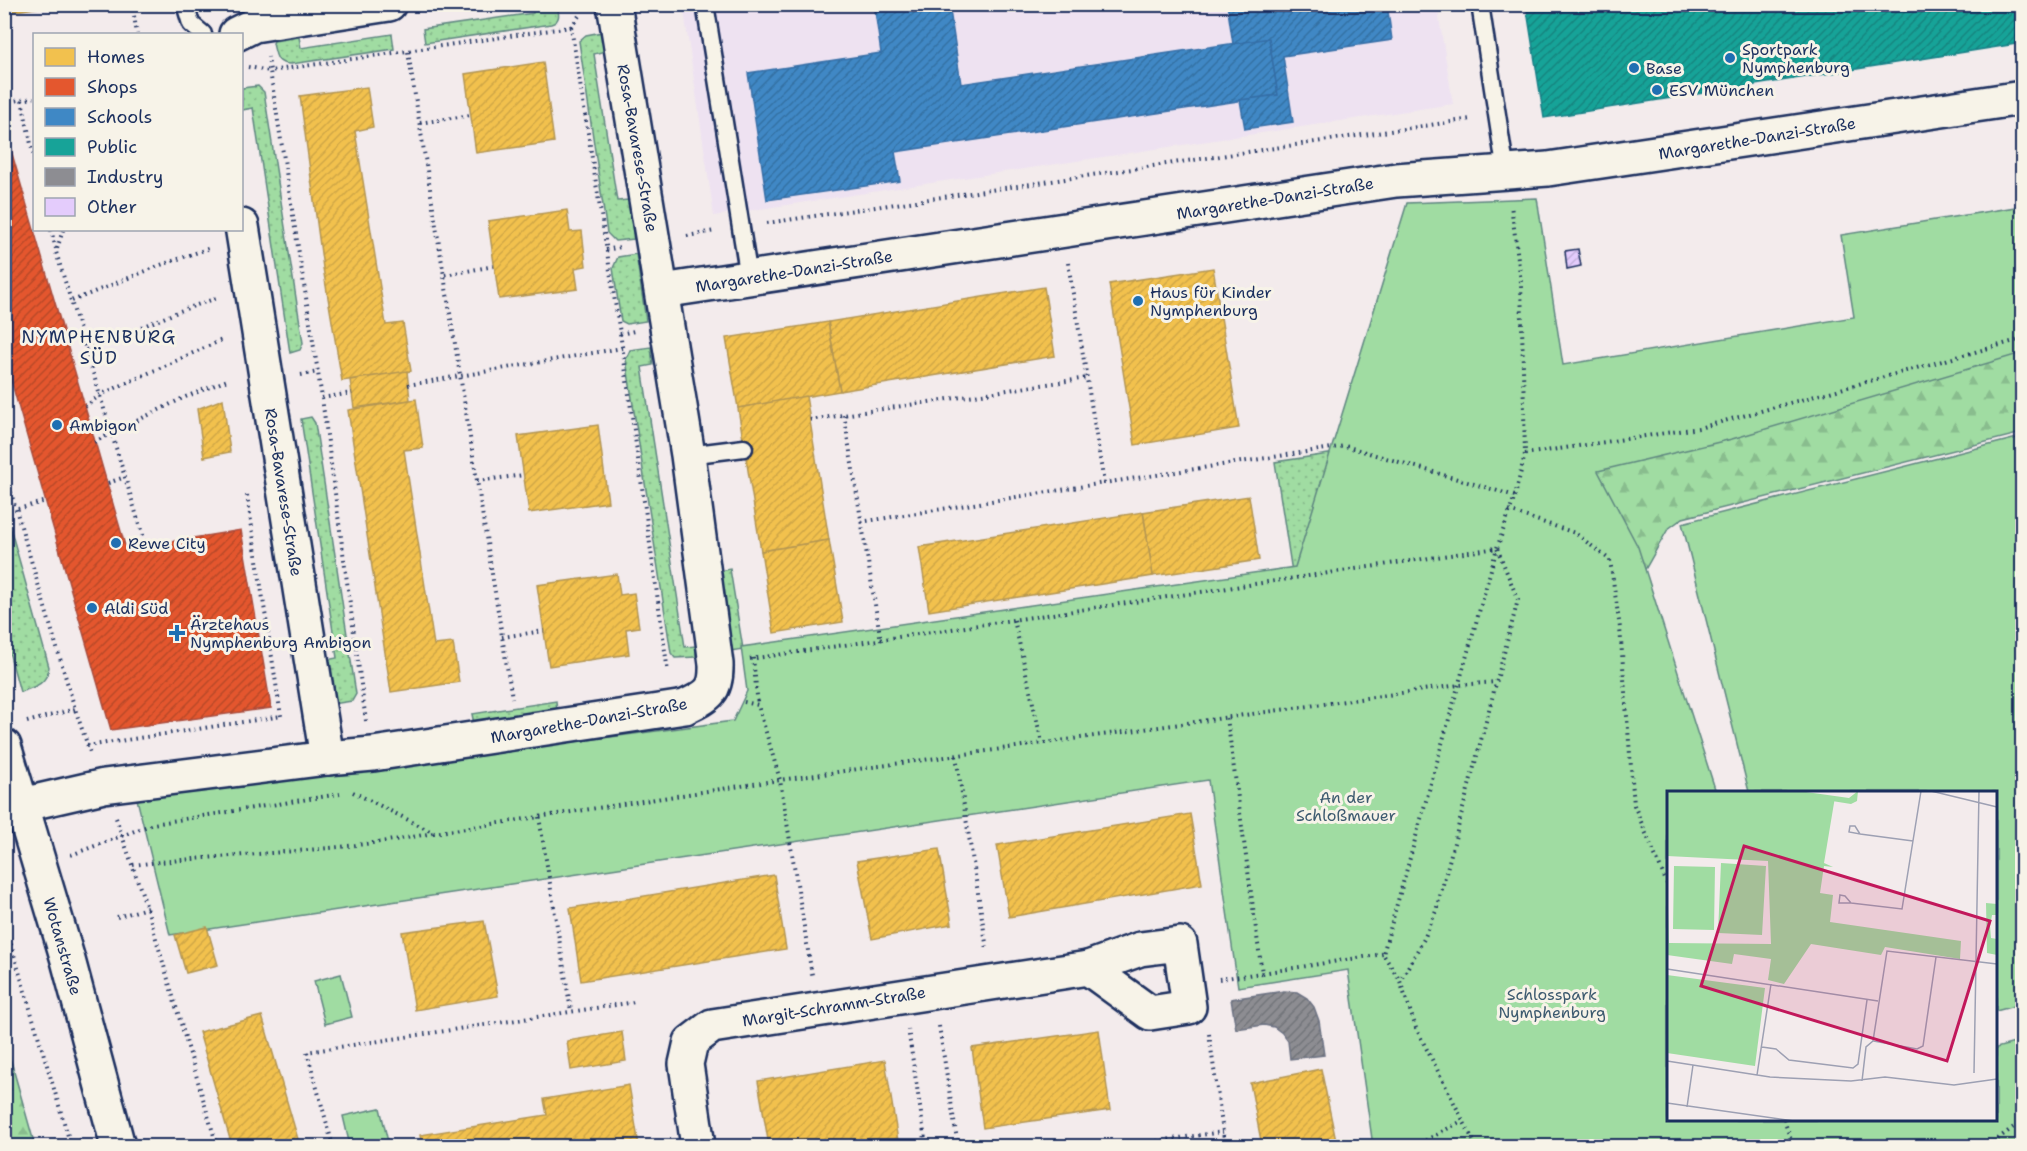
<svg xmlns="http://www.w3.org/2000/svg" width="2027" height="1151" font-family="'Shantell Sans',sans-serif">
	<defs>
		<pattern id="grass-dots" width="8" height="8" patternUnits="userSpaceOnUse" patternTransform="scale(1.5)"><rect width="8" height="8" fill="#a0dca2"/><path d="M2 2h.1M6 6h.1" fill="none" stroke="#89bd8e" stroke-width="1.8" stroke-linecap="round"/></pattern>
		<pattern id="forest-firs" width="22" height="20" patternUnits="userSpaceOnUse" patternTransform="scale(1.5)"><rect width="22" height="20" fill="#a0dca2"/><path d="M5 1l3.5 6h-7zM16 11l3.5 6h-7z" fill="#89bd8e"/></pattern>
		<pattern id="homes-hatch" width="6" height="6" patternUnits="userSpaceOnUse" patternTransform="scale(1.5)"><rect width="6" height="6" fill="#f2c14e"/><path d="M-1 1l2-2M0 6l6-6M5 7l2-2" fill="none" stroke="#cfa646"/></pattern>
		<pattern id="shops-hatch" width="6" height="6" patternUnits="userSpaceOnUse" patternTransform="scale(1.5)"><rect width="6" height="6" fill="#e4572e"/><path d="M-1 1l2-2M0 6l6-6M5 7l2-2" fill="none" stroke="#b8482a"/></pattern>
		<pattern id="schools-hatch" width="6" height="6" patternUnits="userSpaceOnUse" patternTransform="scale(1.5)"><rect width="6" height="6" fill="#3f88c5"/><path d="M-1 1l2-2M0 6l6-6M5 7l2-2" fill="none" stroke="#3470a3"/></pattern>
		<pattern id="public-hatch" width="6" height="6" patternUnits="userSpaceOnUse" patternTransform="scale(1.5)"><rect width="6" height="6" fill="#17a398"/><path d="M-1 1l2-2M0 6l6-6M5 7l2-2" fill="none" stroke="#14857f"/></pattern>
		<pattern id="industry-hatch" width="6" height="6" patternUnits="userSpaceOnUse" patternTransform="scale(1.5)"><rect width="6" height="6" fill="#8d8d92"/><path d="M-1 1l2-2M0 6l6-6M5 7l2-2" fill="none" stroke="#72747a"/></pattern>
		<pattern id="building-hatch" width="6" height="6" patternUnits="userSpaceOnUse" patternTransform="scale(1.5)"><rect width="6" height="6" fill="#e4ccfc"/><path d="M-1 1l2-2M0 6l6-6M5 7l2-2" fill="none" stroke="#c3b0da"/></pattern>
	</defs>
	<rect width="100%" height="100%" fill="#f3ebec"/>
	<filter id="ink" filterUnits="userSpaceOnUse"><feTurbulence type="fractalNoise" baseFrequency=".0167" numOctaves="2"/><feDisplacementMap in="SourceGraphic" scale="12" xChannelSelector="R" yChannelSelector="G"/><feConvolveMatrix kernelMatrix="1 2 1 2 8 2 1 2 1" color-interpolation-filters="sRGB"/></filter>
	<g filter="url(#ink)">
		<polygon fill="#eee2f1" points="683,5 1437,5 1453,104 714,216"/>
		<g fill="url(#grass-dots)" stroke="#5e8680" stroke-width="1.5">
			<path d="M533 5H557C559 13 561 21 551 24L425 43 423 29 533 13Z"/>
			<polygon points="602,32 605,51 594,54 617,201 628,200 634,239 615,241 607,233 579,41 586,35"/>
			<path d="M392 34 394 49 291 64C276 64 276 56 273 43L274 41 299 37 301 48Z"/>
			<polygon points="258,86 264,92 303,343 300,350 290,353 253,108 242,110 242,88"/>
			<polygon points="636,254 646,321 627,324 621,321 613,268 618,257"/>
			<polygon points="651,347 653,365 642,367 685,647 696,646 696,657 675,658 671,653 626,359 630,350"/>
			<polygon points="311,417 315,423 356,694 352,701 333,704 326,660 337,658 301,419"/>
			<polygon points="1349,451 1501,496 1292,572 1275,462"/>
			<path d="M5 509 49 667C47 684 35 687 20 692L5 637Z"/>
			<polygon points="730,569 743,649 731,651 719,571"/>
			<polygon points="556,701 557,712 474,724 472,714"/>
		</g>
		<g fill="url(#forest-firs)" stroke="#5e8680" stroke-width="1.5">
			<polygon points="2022,346 2022,433 1683,518 1668,529 1642,575 1668,792 1599,512 1596,459"/>
			<polygon points="4,1040 5,1040 35,1146 5,1146"/>
		</g>
		<g fill="#a0dca2" stroke="#5e8680" stroke-width="1.5">
			<polygon points="1537,198 1563,365 1854,317 1841,235 2022,206 2022,353 1732,439 1598,471 1638,547 1716,792 1668,792 1668,1120 1996,1120 1996,1048 2022,1041 2022,1146 1373,1146 1348,970 1238,987 1208,780 170,935 137,799 733,721 747,691 741,647 1295,567 1407,203"/>
			<polygon points="2021,437 2022,1004 1996,1011 1996,792 1749,792 1682,523"/>
			<polygon points="341,974 352,1017 325,1024 314,981"/>
			<polygon points="380,1108 389,1146 350,1146 343,1116"/>
		</g>
		<g fill="url(#homes-hatch)" stroke="#b29553" stroke-width="1.5">
			<polygon points="4,4 58,4 4,13"/>
			<polygon points="543,62 554,142 476,153 465,74"/>
			<polygon points="367,87 373,127 355,131 386,325 403,323 411,371 342,381 323,268 300,96"/>
			<polygon points="567,210 570,232 582,231 586,266 575,268 578,289 499,299 488,221"/>
			<polygon points="1213,268 1239,428 1135,445 1109,284"/>
			<polygon points="1044,287 1055,356 840,391 828,322"/>
			<polygon points="828,322 840,391 738,408 726,338"/>
			<polygon points="407,371 410,400 354,408 350,380"/>
			<polygon points="806,396 829,540 761,551 738,408"/>
			<polygon points="223,399 230,452 204,457 197,409"/>
			<polygon points="416,399 423,448 404,450 434,645 453,643 459,682 391,692 348,410"/>
			<polygon points="598,425 608,502 529,513 518,436"/>
			<polygon points="1249,496 1259,560 1153,576 1143,512"/>
			<polygon points="1143,512 1153,576 929,611 919,547"/>
			<polygon points="829,540 843,622 774,633 761,551"/>
			<polygon points="617,574 620,595 634,593 639,627 626,629 629,654 549,666 537,585"/>
			<polygon points="1190,814 1202,884 1009,917 997,845"/>
			<polygon points="939,849 952,924 872,939 857,861"/>
			<polygon points="774,875 786,949 581,981 570,908"/>
			<polygon points="484,921 498,996 415,1010 402,932"/>
			<polygon points="207,927 218,965 186,973 175,935"/>
			<polygon points="262,1016 300,1146 232,1146 199,1032"/>
			<polygon points="1099,1030 1110,1110 983,1128 972,1048"/>
			<polygon points="622,1032 626,1061 571,1070 567,1041"/>
			<polygon points="885,1060 898,1141 868,1146 769,1146 758,1081"/>
			<polygon points="1321,1069 1337,1146 1262,1146 1250,1083"/>
			<polygon points="629,1085 639,1146 422,1146 420,1135 547,1115 544,1099"/>
		</g>
		<polygon fill="url(#shops-hatch)" stroke="#a84b3c" stroke-width="1.5" points="4,126 126,549 241,530 271,708 111,730 4,356"/>
		<g fill="url(#schools-hatch)" stroke="#346da6" stroke-width="1.5">
			<polygon points="874,4 949,4 961,84 1269,38 1278,95 895,152 900,181 767,200 748,73 881,53"/>
			<polygon points="1227,4 1387,4 1392,40 1283,56 1293,122 1245,129 1240,100 1278,95 1269,38 1233,44"/>
		</g>
		<polygon fill="url(#public-hatch)" stroke="#188087" stroke-width="1.5" points="1526,4 2022,4 2022,43 1544,118"/>
		<polygon fill="url(#industry-hatch)" stroke="#6b7182" stroke-width="1.5" points="1284,991 1297,992 1307,998 1314,1007 1319,1021 1324,1055 1290,1059 1288,1041 1282,1033 1274,1027 1264,1025 1236,1029 1231,999"/>
		<polygon fill="url(#building-hatch)" stroke="#1b2f5e" stroke-width="1.5" points="1578,249 1581,266 1567,269 1565,251"/>
		<g fill="none" stroke-linecap="round" stroke-linejoin="round">
			<g stroke="#1b2f5e" stroke-width="21">
				<g id="lane">
					<polyline points="185,4 191,24 203,34"/>
					<polyline points="705,4 749,278"/>
					<polyline points="1480,4 1506,173"/>
					<polyline points="688,455 744,448"/>
				</g>
			</g>
			<g stroke="#1b2f5e" stroke-width="38">
				<g id="street">
					<polyline points="236,34 254,25 389,4"/>
					<polyline points="242,226 327,758"/>
					<polyline points="662,291 1396,180 1548,169 2022,98"/>
					<path d="M4 809 104 786 327 758 373 754 685 707C708 696 717 692 716 664L688 455 614 4"/>
					<polygon points="1180,944 1189,1007 1150,1013 1088,968 1140,949"/>
					<polyline points="698,1146 686,1064 691,1042 712,1026 1088,968"/>
				</g>
			</g>
			<g stroke="#1b2f5e" stroke-width="38">
				<polyline id="secondary" points="4,746 68,960 118,1146"/>
			</g>
			<g stroke="#1b2f5e" stroke-width="4" stroke-dasharray="1.5 4.5" stroke-linecap="butt">
				<polyline points="132,4 137,34"/>
				<polyline points="571,27 581,13"/>
				<polyline points="408,52 512,698"/>
				<polyline points="248,67 270,71 268,57"/>
				<polyline points="22,100 34,159"/>
				<polyline points="4,103 34,98"/>
				<polyline points="420,123 471,115"/>
				<polyline points="767,223 1471,119"/>
				<polyline points="51,230 56,249"/>
				<polyline points="63,230 56,252 146,546"/>
				<polyline points="687,236 715,231"/>
				<polyline points="606,250 620,247"/>
				<polyline points="1068,263 1104,483 1345,446 1515,496"/>
				<polyline points="445,275 494,266"/>
				<polyline points="72,301 158,266 210,248"/>
				<polyline points="620,334 634,331"/>
				<polyline points="86,350 180,311 217,298"/>
				<polyline points="301,375 318,372"/>
				<polyline points="408,385 622,348"/>
				<polyline points="322,398 352,393"/>
				<polyline points="85,407 100,395 224,339"/>
				<polyline points="844,415 881,641"/>
				<polyline points="810,420 1087,378"/>
				<polyline points="94,442 183,398 230,379"/>
				<polyline points="1525,454 1699,428 2022,339"/>
				<polyline points="4,469 75,709 91,755"/>
				<polyline points="477,481 524,475"/>
				<polyline points="108,483 125,477"/>
				<polyline points="247,495 281,716"/>
				<polyline points="18,509 46,501"/>
				<polyline points="1509,511 1575,533 1610,560 1620,628 1634,805 1668,886"/>
				<polyline points="861,522 1104,483"/>
				<polyline points="1014,620 1042,743"/>
				<polyline points="502,637 544,631"/>
				<polyline points="753,658 758,705"/>
				<polyline points="750,659 1497,548 1518,600 1436,911 1424,939 1400,981"/>
				<polyline points="744,702 758,705 780,780 812,975"/>
				<polyline points="1227,718 1262,973 1383,954"/>
				<polyline points="366,721 322,398 270,71 571,27 623,352 668,672"/>
				<polyline points="27,722 75,709"/>
				<polyline points="87,746 282,716"/>
				<polyline points="956,756 987,949"/>
				<polyline points="353,792 434,833 780,780 1459,685 1496,682"/>
				<polyline points="539,817 571,1011"/>
				<polyline points="116,818 147,908 217,1146"/>
				<polyline points="71,855 153,824 340,794"/>
				<path d="M133 865C233 853 335 853 433 833"/>
				<polyline points="117,917 147,908"/>
				<polyline points="4,921 71,1146"/>
				<polyline points="1219,979 1262,973"/>
				<polyline points="939,1026 958,1146"/>
				<polyline points="908,1029 926,1146"/>
				<polyline points="1209,1034 1225,1146"/>
				<polyline points="1784,1120 1793,1146"/>
				<polyline points="62,1145 81,1140"/>
				<polyline points="333,1146 307,1052 635,1002"/>
				<polyline points="1121,1146 1223,1132"/>
				<polyline points="1415,1146 1462,1121"/>
				<polyline points="1476,1146 1416,1028 1400,981 1383,954 1497,548 1515,496 1525,454 1521,282 1511,205"/>
				<polyline points="1988,1146 2022,1121"/>
			</g>
			<use href="#lane" stroke="#f7f3e8" stroke-width="16"/>
			<use href="#street" stroke="#f7f3e8" stroke-width="33"/>
			<use href="#secondary" stroke="#f7f3e8" stroke-width="33"/>
		</g>
	</g>
	<g fill="#1f6fb2" stroke="#f7f3e8" stroke-width="2">
		<circle cx="1730" cy="58" r="6"/>
		<circle cx="1634" cy="68" r="6"/>
		<circle cx="1657" cy="90" r="6"/>
		<circle cx="1138" cy="301" r="6"/>
		<circle cx="57" cy="425" r="6"/>
		<circle cx="116" cy="543" r="6"/>
		<circle cx="92" cy="608" r="6"/>
		<path d="M174 624h6v6h6v6h-6v6h-6v-6h-6v-6h6z"/>
	</g>
	<g text-anchor="middle" stroke-width="6" stroke-linejoin="round" paint-order="stroke">
		<g font-size="16" fill="#1b2f5e" stroke="#f7f3e8" text-anchor="start">
			<text x="1742" y="55">Sportpark<tspan x="1742" dy="18">Nymphenburg</tspan></text>
			<text x="1646" y="74">Base</text>
			<text x="1669" y="96">ESV München</text>
			<text x="1150" y="298">Haus für Kinder<tspan x="1150" dy="18">Nymphenburg</tspan></text>
			<text x="69" y="431">Ambigon</text>
			<text x="128" y="549">Rewe City</text>
			<text x="104" y="614">Aldi Süd</text>
			<text x="190" y="630">Ärztehaus<tspan x="190" dy="18">Nymphenburg Ambigon</tspan></text>
		</g>
		<g font-size="16" fill="#1b2f5e" stroke="#f7f3e8">
			<text transform="translate(1757 138) rotate(-9)" y="6">Margarethe-Danzi-Straße</text>
			<text transform="translate(638 148) rotate(80)" y="6">Rosa-Bavarese-Straße</text>
			<text transform="translate(1275 198) rotate(-9)" y="6">Margarethe-Danzi-Straße</text>
			<text transform="translate(794 271) rotate(-9)" y="6">Margarethe-Danzi-Straße</text>
			<text transform="translate(284 492) rotate(81)" y="6">Rosa-Bavarese-Straße</text>
			<text transform="translate(589 720) rotate(-10)" y="6">Margarethe-Danzi-Straße</text>
			<text transform="translate(63 946) rotate(74)" y="6">Wotanstraße</text>
			<text transform="translate(834 1006) rotate(-9)" y="6">Margit-Schramm-Straße</text>
		</g>
		<g font-size="16" fill="#3c5a6f" stroke="#f7f3e8">
			<text x="1346" y="803">An der<tspan x="1346" dy="18">Schloßmauer</tspan></text>
			<text x="1552" y="1000">Schlosspark<tspan x="1552" dy="18">Nymphenburg</tspan></text>
		</g>
		<g font-size="18" letter-spacing="1.5" fill="#1b2f5e" stroke="#f7f3e8">
			<text x="99" y="343">NYMPHENBURG<tspan x="99" dy="21">SÜD</tspan></text>
		</g>
	</g>
	<g transform="translate(1667 791)">
		<rect width="330" height="330" fill="#f3ebec"/>
		<path d="M132 0 182 7 191 0 190 10 184 13 165 10 158 33ZM319 112 330 113V124H325L323 135 324 147 330 148V164L320 162Z" fill="#a0dca2"/>
		<path d="M0 0H136L137 4 168 6 157 72 166 76 157 75 153 102 166 104 163 131 294 150 293 168 218 156 214 164 144 153 117 193 101 189 104 168 67 163 65 173 0 164V77L2 152 104 153 101 70 0 65ZM54 72 99 75 95 144 51 142ZM7 75 48 76 47 139 6 138ZM0 184 98 197 88 275 0 262Z" fill="#a0dca2"/>
		<path fill="none" stroke="#9da0b3" stroke-width="1.5" d="M264 0 330 16M183 35H188L193 43 182 41ZM193 43 246 50M173 104 178 105 184 112H172ZM184 112 235 118 254 0M269 166 256 255 250 258 206 250 220 160 330 173M0 178 211 210M95 256 109 258 122 269 186 277 191 273 200 209M0 270 103 286 184 290 218 286 287 294 330 288M307 282 312 0M90 284 104 193M195 290 199 256 206 250M0 312 127 330M20 316 26 274"/>
		<path fill="#c2185b" fill-opacity="0.15" stroke="#c2185b" stroke-width="3" d="M77 55 323 130 280 270 34 195Z"/>
		<rect width="330" height="330" fill="none" stroke="#1b2f5e" stroke-width="3"/>
	</g>
	<rect width="2027" height="1151" fill="none" stroke="#f7f3e8" stroke-width="24"/>
	<rect x="12" y="12" width="2003" height="1127" fill="none" stroke="#1b2f5e" stroke-width="2" filter="url(#ink)"/>
	<rect x="33" y="33" width="210" height="198" fill="#f7f3e8" stroke="#9fa5b1" stroke-width="1.5"/>
	<rect x="45" y="48" width="30" height="18" fill="#f2c14e" stroke="#9fa5b1" stroke-width="1.5"/>
	<text x="87" y="63" font-size="18" fill="#1b2f5e">Homes</text>
	<rect x="45" y="78" width="30" height="18" fill="#e4572e" stroke="#9fa5b1" stroke-width="1.5"/>
	<text x="87" y="93" font-size="18" fill="#1b2f5e">Shops</text>
	<rect x="45" y="108" width="30" height="18" fill="#3f88c5" stroke="#9fa5b1" stroke-width="1.5"/>
	<text x="87" y="123" font-size="18" fill="#1b2f5e">Schools</text>
	<rect x="45" y="138" width="30" height="18" fill="#17a398" stroke="#9fa5b1" stroke-width="1.5"/>
	<text x="87" y="153" font-size="18" fill="#1b2f5e">Public</text>
	<rect x="45" y="168" width="30" height="18" fill="#8d8d92" stroke="#9fa5b1" stroke-width="1.5"/>
	<text x="87" y="183" font-size="18" fill="#1b2f5e">Industry</text>
	<rect x="45" y="198" width="30" height="18" fill="#e4ccfc" stroke="#9fa5b1" stroke-width="1.5"/>
	<text x="87" y="213" font-size="18" fill="#1b2f5e">Other</text>
</svg>
